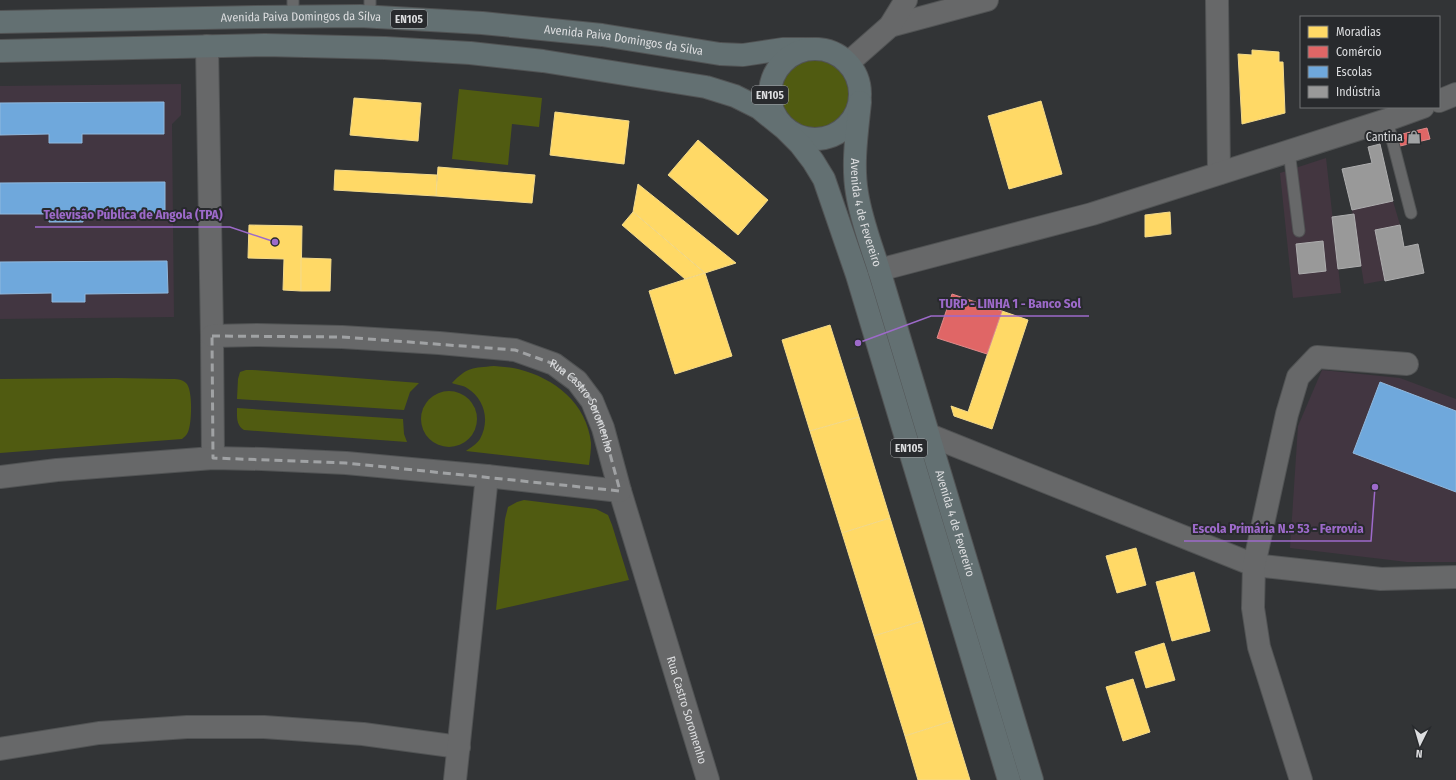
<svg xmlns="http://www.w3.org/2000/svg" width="1456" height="780" font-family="'Fira Sans Condensed',sans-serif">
	<rect width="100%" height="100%" fill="#323436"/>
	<g fill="#433640">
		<polygon points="1326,158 1341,293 1293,298 1280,173"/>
		<polygon points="1393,201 1400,225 1404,247 1424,273 1364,284 1352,210"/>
	</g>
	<g fill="#423641">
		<polygon points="181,84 181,115 172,124 174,317 0,319 0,86"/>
		<polygon points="1322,370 1400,378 1456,399 1456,562 1407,562 1290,548 1298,426"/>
	</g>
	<g fill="#505b11">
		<circle cx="814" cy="94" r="36"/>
		<polygon points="459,89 542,98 539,127 512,124 508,165 452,159"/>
		<path d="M494 366C502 367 511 367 518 369 555 378 587 404 591 443 591 450 590 458 589 465L466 451C470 448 477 444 480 439 490 421 485 399 467 388 463 385 457 385 452 383 467 367 473 368 494 366Z"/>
		<polygon points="246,370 253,370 419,383 410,392 404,410 237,399 238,379 240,372"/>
		<path d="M116 378 171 379C176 379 182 379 186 383 193 389 192 424 188 432 187 435 184 437 182 439L0 453V379Z"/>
		<circle cx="449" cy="419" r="28"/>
		<path d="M237 408 403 419 404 434 407 442 244 430C236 425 237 417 237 408Z"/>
		<polygon points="524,500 596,509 608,515 612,525 629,580 496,610 505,519 508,507 517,502"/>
	</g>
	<g fill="#ffd966" stroke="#f4da8a">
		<polygon points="1252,50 1279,52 1279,62 1283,62 1285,113 1242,124 1238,54 1252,55"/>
		<polygon points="354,98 421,103 418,141 350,135"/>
		<polygon points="1041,101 1062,174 1009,189 988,116"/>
		<polygon points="555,112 629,121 624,164 550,155"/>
		<polygon points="698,140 768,200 738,235 668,175"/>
		<polygon points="438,167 535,175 532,203 436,196"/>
		<polygon points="335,170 437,175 436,196 334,190"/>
		<polygon points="638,184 736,263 705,273 633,212"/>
		<polygon points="633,212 705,273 685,279 622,225"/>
		<polygon points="1170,212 1171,234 1145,237 1145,215"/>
		<polygon points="249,225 302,226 301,291 283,290 284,259 248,258"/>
		<polygon points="301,258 331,259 330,291 301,291"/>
		<polygon points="705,273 732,356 675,374 649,291"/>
		<polygon points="1002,311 1028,320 992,429 954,416 951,406 968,412"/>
		<polygon points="830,325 859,417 810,431 782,340"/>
		<polygon points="859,417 890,518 842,533 810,431"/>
		<polygon points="890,518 922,621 874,636 842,533"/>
		<polygon points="1136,548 1146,585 1117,593 1106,556"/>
		<polygon points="1194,572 1210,631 1172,641 1156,582"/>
		<polygon points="922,621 952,721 905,736 874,636"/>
		<polygon points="1164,643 1175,680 1146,688 1135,652"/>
		<polygon points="1133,679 1150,732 1123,741 1106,687"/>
		<polygon points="952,721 970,780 918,780 905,736"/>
	</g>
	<g fill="#e06666" stroke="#df8a8a">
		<polygon points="1427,128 1430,139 1400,146 1398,135"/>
		<polygon points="952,294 1002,311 987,354 937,338"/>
	</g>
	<g fill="#6fa8dc" stroke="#90b8dd">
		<polygon points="164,102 164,134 82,134 82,143 49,143 49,134 0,135 0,103"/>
		<polygon points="165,182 165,213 83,214 83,222 49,222 49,214 0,214 0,183"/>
		<polygon points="167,261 168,293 85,294 85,302 52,302 52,293 0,294 0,262"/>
		<polygon points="1380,382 1456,411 1456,492 1353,453"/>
	</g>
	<g fill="#999" stroke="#adadae">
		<polygon points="1380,144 1393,201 1352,210 1342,169 1372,163 1368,147"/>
		<polygon points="1354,214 1361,266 1338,269 1332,217"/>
		<polygon points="1400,225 1404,247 1418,244 1424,273 1385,281 1375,230"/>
		<polygon points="1323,241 1326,271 1299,274 1296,244"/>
	</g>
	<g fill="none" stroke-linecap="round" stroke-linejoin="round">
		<g stroke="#515354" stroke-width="13">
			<g id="lane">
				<polyline points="293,0 293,16"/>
				<polyline points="370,16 370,0"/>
				<polyline points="1387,120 1411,213"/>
				<polyline points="1289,151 1299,231"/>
			</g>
		</g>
		<g stroke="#515354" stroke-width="24">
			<g id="street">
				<polyline points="1217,0 1219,173"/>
				<polyline points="890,26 987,0"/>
				<polyline points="207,46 212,336 213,458"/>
				<polyline points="848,63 890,26 906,0"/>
				<polyline points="1439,101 1456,94"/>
				<polyline points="879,270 1092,214 1387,120 1423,107"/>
				<path id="s1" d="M212 336 258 335 342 337 439 343 515 350 554 364 577 381 592 401 603 428 620 491 708 780"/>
				<polyline points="929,435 1254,565 1381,579 1456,577"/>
				<polyline points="0,477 57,470 213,458 262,459 346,463 487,476 620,491"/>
				<polyline points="0,749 99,733 187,727 264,727 363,734 459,747"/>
				<polyline points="455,780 487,476"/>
				<polyline points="1301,780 1259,647 1253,608 1254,565 1287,414 1298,377 1317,357 1407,364"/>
			</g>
		</g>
		<g stroke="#515354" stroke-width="24">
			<g id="primary">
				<path id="s2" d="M0 22 255 17 360 16 482 23 602 35 720 54 743 55 783 49H816"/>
				<circle cx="815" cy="94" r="45"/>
				<polyline points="0,51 265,45 385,48 470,53 543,61 706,87 735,96 759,108 785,129 800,144 813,161 824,179 857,275 1009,780"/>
				<path id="s3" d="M860 102C857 132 852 164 857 193 861 219 871 245 879 270L1032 780"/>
			</g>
		</g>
		<use href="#lane" stroke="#676869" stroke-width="11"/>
		<use href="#street" stroke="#676869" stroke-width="22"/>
		<use href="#primary" stroke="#637072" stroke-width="22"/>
	</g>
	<path fill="none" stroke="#a0a2a4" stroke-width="3" stroke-dasharray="8 5" stroke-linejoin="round" d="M212 336 342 337 515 350 554 364 577 381 592 401 603 428 620 491 346 463 213 458Z"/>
	<defs>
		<g id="shop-bare" transform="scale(1.08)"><path d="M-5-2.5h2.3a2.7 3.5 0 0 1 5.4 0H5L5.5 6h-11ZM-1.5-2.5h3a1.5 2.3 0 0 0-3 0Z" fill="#a0a2a4" stroke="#282a2d" stroke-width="2.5" paint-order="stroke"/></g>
	</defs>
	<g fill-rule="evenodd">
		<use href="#shop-bare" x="1414" y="137"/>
	</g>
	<g text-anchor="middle" stroke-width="4" stroke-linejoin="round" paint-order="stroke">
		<g fill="#282a2d" stroke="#a6a7aa" stroke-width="1">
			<rect x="391" y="10" width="36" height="18" rx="3"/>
			<rect x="752" y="86" width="36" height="18" rx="3"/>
			<rect x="891" y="439" width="36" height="18" rx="3"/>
		</g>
		<g font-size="11" font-weight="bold" fill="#dcdddf">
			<text x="409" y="23">EN105</text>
			<text x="770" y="99">EN105</text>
			<text x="909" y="452">EN105</text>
		</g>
		<g font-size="12" fill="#dcdddf" stroke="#282a2d">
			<text dy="4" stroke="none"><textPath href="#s2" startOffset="301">Avenida Paiva Domingos da Silva</textPath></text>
			<text dy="4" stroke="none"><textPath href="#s2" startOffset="625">Avenida Paiva Domingos da Silva</textPath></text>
			<text dy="4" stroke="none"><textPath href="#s3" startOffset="112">Avenida 4 de Fevereiro</textPath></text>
			<text dy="4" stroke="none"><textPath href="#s1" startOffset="397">Rua Castro Soromenho</textPath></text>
			<text dy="4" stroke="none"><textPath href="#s3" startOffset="436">Avenida 4 de Fevereiro</textPath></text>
			<text dy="4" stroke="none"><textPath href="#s1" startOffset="722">Rua Castro Soromenho</textPath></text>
		</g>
		<g font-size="12" fill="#dcdddf" stroke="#282a2d" text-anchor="end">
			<text x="1403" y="141">Cantina</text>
		</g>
	</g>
	<path fill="none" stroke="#9d6aca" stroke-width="1.5" d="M275 242L230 227H35M858 343L931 316H1089M1375 487L1371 541H1184"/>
	<g fill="#9d6aca" stroke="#282a2d" stroke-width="1.5">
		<circle cx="275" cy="242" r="4"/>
		<circle cx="858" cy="343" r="4"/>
		<circle cx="1375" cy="487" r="4"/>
	</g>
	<g font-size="13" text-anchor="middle" font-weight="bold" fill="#9d6aca" stroke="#282a2d" stroke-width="4" stroke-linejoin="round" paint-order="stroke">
		<text x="133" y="219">Televisão Pública de Angola (TPA)</text>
		<text x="1010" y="308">TURP - LINHA 1 - Banco Sol</text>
		<text x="1278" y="533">Escola Primária N.º 53 - Ferrovia</text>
	</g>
	<rect x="1300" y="16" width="140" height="92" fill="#282a2d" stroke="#707274"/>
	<rect x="1308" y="26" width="20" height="12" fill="#ffd966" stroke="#707274"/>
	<text x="1336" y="36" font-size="12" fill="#dcdddf">Moradias</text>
	<rect x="1308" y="46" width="20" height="12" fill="#e06666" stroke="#707274"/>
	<text x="1336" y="56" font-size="12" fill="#dcdddf">Comércio</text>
	<rect x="1308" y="66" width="20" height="12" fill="#6fa8dc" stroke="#707274"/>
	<text x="1336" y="76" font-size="12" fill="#dcdddf">Escolas</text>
	<rect x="1308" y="86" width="20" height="12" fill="#999999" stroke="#707274"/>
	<text x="1336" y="96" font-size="12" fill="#dcdddf">Indústria</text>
	<g transform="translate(1420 744) rotate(185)" stroke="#282a2d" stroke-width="3" paint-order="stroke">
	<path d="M0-3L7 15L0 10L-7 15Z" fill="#dcdddf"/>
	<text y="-6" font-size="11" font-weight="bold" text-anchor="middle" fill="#dcdddf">N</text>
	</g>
</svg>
